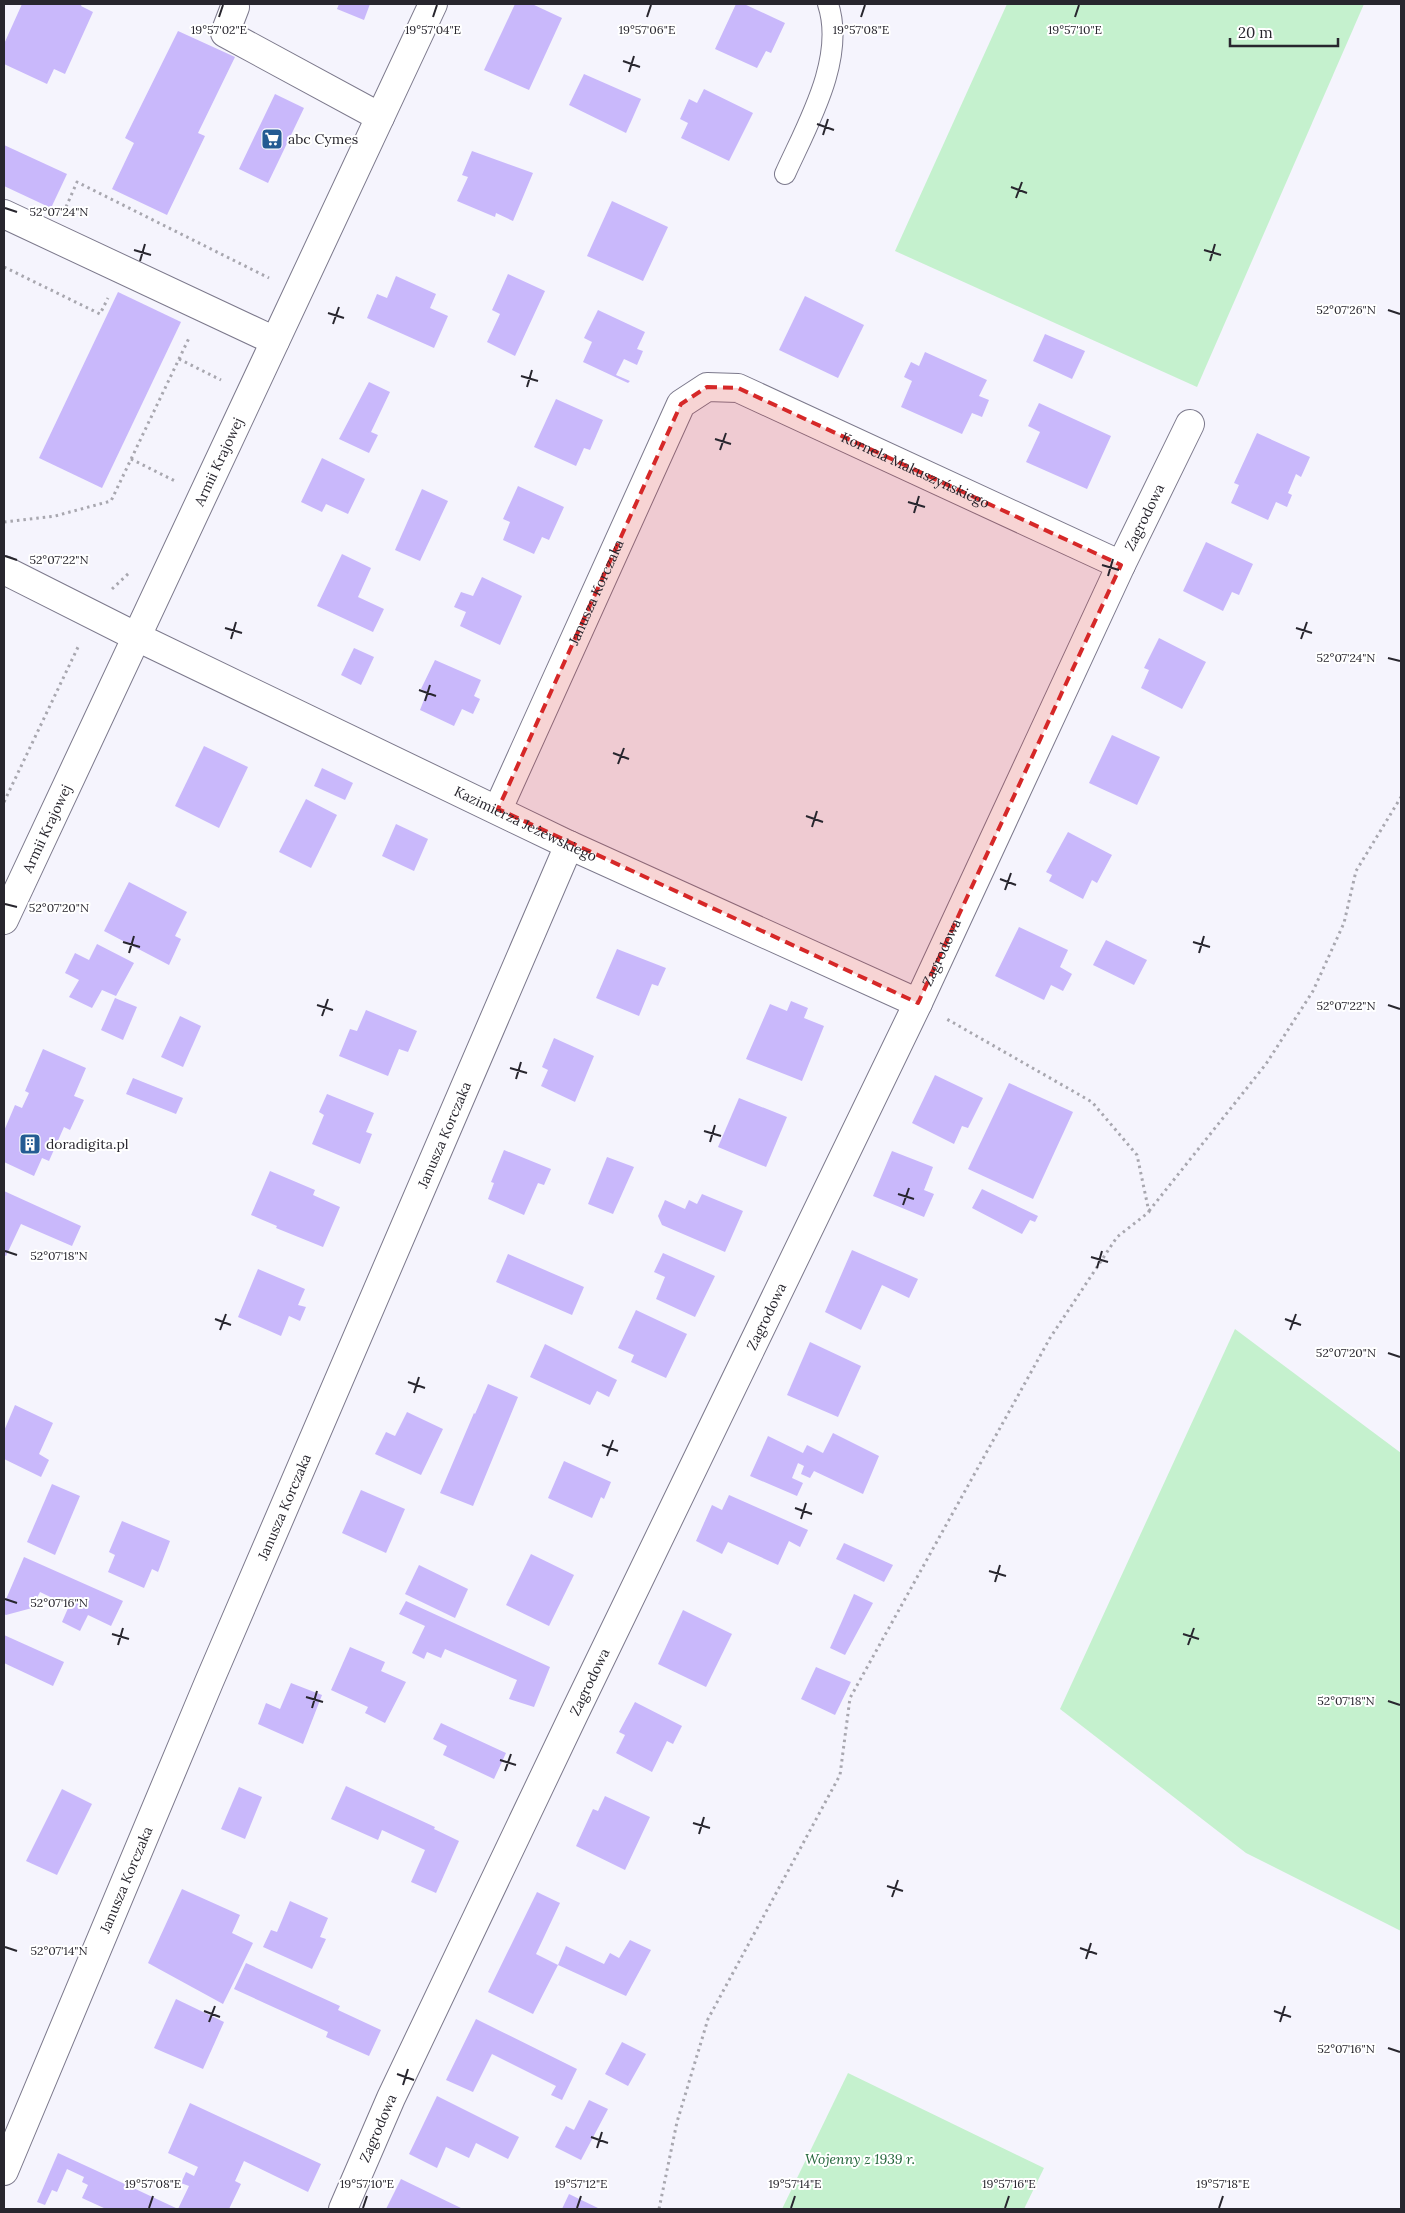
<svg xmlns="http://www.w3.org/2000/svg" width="1405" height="2213" font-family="Lora,serif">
	<rect width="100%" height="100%" fill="#f5f4fd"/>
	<g fill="#c5f1ce">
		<polygon points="1007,4 1364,4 1197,387 895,251"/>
		<polygon points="1235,1329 1401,1453 1401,1931 1246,1853 1060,1709"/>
		<polygon points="848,2073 1044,2168 1024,2209 782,2209"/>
	</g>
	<g fill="#c9b8fb">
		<polygon points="22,4 82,4 81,6 93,12 65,74 54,69 47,84 4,64 4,44"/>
		<polygon points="339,4 370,4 364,20 337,9"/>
		<polygon points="515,4 532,4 562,18 529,90 484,70"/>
		<polygon points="736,4 744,4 785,23 771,53 766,51 757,68 715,49"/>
		<polygon points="178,31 235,57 198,133 205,136 167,215 112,189 134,143 125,138"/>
		<polygon points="584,74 641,99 626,133 569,105"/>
		<polygon points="704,89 753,113 729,161 681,138 688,123 680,119 689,99 697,103"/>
		<polygon points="275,94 304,108 268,183 239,169"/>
		<polygon points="4,145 67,174 51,208 4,186"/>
		<polygon points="472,151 533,173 513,221 496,213 495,217 457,201 468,177 462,175"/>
		<polygon points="612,201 668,227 643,281 587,256"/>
		<polygon points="508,274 545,291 515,356 487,342 500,314 492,310"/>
		<polygon points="396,276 436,294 430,308 448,316 434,348 367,318 377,294 387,298"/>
		<polygon points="118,292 181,322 102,488 39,458"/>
		<polygon points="805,296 864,325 838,378 779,350"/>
		<polygon points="598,310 645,332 637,349 643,351 637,365 624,359 616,375 630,381 628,383 583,362 592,342 584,338"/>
		<polygon points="1045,334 1085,351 1072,379 1033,361"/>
		<polygon points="925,352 987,380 979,396 989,400 982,417 972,413 962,434 901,407 912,381 904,377 911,362 919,366"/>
		<polygon points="369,382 390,392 371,432 378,435 369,453 339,439"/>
		<polygon points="556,399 603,420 590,450 584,448 576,466 534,447"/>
		<polygon points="1039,403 1111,436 1087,489 1026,462 1040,432 1028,426"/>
		<polygon points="1257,433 1310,457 1301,477 1296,474 1288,493 1292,495 1287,507 1276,502 1268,520 1231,503 1239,485 1234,483"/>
		<polygon points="322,458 365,479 348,514 326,504 322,512 301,502"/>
		<polygon points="518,486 564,507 549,540 542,537 534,554 503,540 510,522 503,519"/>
		<polygon points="422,489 448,501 420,561 395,550"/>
		<polygon points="1206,542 1253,564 1239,595 1232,592 1223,611 1183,591"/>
		<polygon points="342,554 371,568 358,597 384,609 373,632 317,606"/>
		<polygon points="482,577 522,596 500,645 460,626 466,612 454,607 461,592 473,596"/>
		<polygon points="1159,638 1206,662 1182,709 1141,688 1149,670 1144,668"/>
		<polygon points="354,648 374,657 361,685 341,675"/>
		<polygon points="435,660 481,680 474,696 480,699 473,714 462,709 454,726 420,710 427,692 421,689"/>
		<polygon points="1112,735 1160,757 1137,805 1089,783"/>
		<polygon points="204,746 248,767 219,828 175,806"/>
		<polygon points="322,768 353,783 345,800 314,786"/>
		<polygon points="306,799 337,815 311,868 279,852"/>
		<polygon points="396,824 428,839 414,871 382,856"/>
		<polygon points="1068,832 1112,855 1097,883 1092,880 1083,899 1049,881 1052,875 1046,872"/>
		<polygon points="129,882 187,912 175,936 181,939 169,965 104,931"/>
		<polygon points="1019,927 1068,950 1060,967 1072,974 1063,991 1051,985 1044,1000 995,976"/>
		<polygon points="1106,940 1147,960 1134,985 1093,965"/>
		<polygon points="97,944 134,963 116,996 102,990 92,1008 69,997 79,980 65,973 75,953 89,960"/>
		<polygon points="617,949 666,968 658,986 652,984 639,1016 596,998"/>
		<polygon points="115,998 137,1007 123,1040 101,1030"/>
		<polygon points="791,1001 808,1008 804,1018 824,1026 802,1081 746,1059 770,1004 787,1011"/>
		<polygon points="366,1010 417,1031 408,1052 399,1049 388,1076 339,1056 350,1029 357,1031"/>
		<polygon points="180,1016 201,1026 183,1067 161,1057"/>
		<polygon points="554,1038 594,1056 575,1102 541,1086 548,1070 542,1067"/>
		<polygon points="43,1049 86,1068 74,1096 84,1100 70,1130 64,1127 49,1161 42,1158 34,1176 4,1162 4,1131 15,1105 22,1108 29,1093 25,1091"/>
		<polygon points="935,1075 983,1098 968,1128 962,1126 954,1144 912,1123"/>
		<polygon points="133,1078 183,1098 176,1114 126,1094"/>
		<polygon points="1009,1083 1073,1112 1033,1199 968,1169"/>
		<polygon points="327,1094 374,1113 366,1132 372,1134 360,1164 312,1144 324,1115 319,1112"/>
		<polygon points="739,1098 787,1117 766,1167 718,1147"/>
		<polygon points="504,1150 551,1169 544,1185 538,1183 524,1215 488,1199 494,1183 491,1182"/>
		<polygon points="892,1151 933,1167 924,1190 934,1194 924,1217 873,1196"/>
		<polygon points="607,1157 634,1167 613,1214 588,1204"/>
		<polygon points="270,1171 315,1190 313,1195 340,1207 323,1247 276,1228 277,1226 251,1215"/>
		<polygon points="982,1189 1038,1216 1035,1222 1030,1220 1022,1234 972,1208"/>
		<polygon points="4,1191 81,1226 72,1246 21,1224 6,1256 4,1255"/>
		<polygon points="702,1194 743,1211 725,1252 662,1225 658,1216 665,1200 685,1209 689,1200 697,1204"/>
		<polygon points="852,1250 918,1279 909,1298 882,1285 861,1330 825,1312"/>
		<polygon points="663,1253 715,1276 695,1317 656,1299 665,1277 654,1272"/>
		<polygon points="508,1254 584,1287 572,1315 496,1282"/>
		<polygon points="258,1269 305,1289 298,1305 306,1307 300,1321 289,1316 281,1336 238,1317"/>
		<polygon points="636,1310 687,1334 666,1378 631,1362 634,1355 618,1348"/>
		<polygon points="810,1342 861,1366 838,1417 787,1395"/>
		<polygon points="545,1344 617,1380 609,1397 597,1391 590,1405 530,1377"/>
		<polygon points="488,1384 518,1397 473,1506 440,1493 474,1413 475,1414"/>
		<polygon points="15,1405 53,1423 39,1454 49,1460 41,1477 4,1459 4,1431"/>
		<polygon points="407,1412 443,1429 421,1475 375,1454 386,1432 395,1436"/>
		<polygon points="833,1433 879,1456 863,1494 814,1471 810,1478 801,1474 804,1466 798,1463 792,1478 803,1483 797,1496 750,1476 768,1436 803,1453 807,1445 823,1453"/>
		<polygon points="564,1461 611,1482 604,1499 601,1497 592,1518 548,1498"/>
		<polygon points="52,1484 80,1496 55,1555 27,1542"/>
		<polygon points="361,1490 405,1509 386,1553 342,1533"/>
		<polygon points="729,1495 808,1530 800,1547 789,1541 778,1565 728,1542 722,1554 696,1541 712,1505 722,1510"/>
		<polygon points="122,1521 170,1541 158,1572 152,1569 144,1588 108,1572 115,1555 109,1552"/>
		<polygon points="844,1543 893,1565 884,1582 836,1559"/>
		<polygon points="531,1554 574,1575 549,1626 506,1605"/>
		<polygon points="24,1557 123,1601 111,1626 88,1615 80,1631 62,1622 69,1606 40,1592 32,1608 6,1615 4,1614 4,1604"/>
		<polygon points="419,1565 468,1589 455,1618 405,1594"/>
		<polygon points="854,1594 873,1603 845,1655 830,1648"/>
		<polygon points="406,1601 550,1667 534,1707 509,1699 517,1680 445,1649 441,1658 427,1652 424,1659 412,1653 425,1626 399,1614"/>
		<polygon points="683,1610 732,1634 706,1687 658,1664"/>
		<polygon points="4,1635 64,1662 53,1686 4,1663"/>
		<polygon points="350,1647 385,1662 381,1671 406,1682 385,1723 365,1713 368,1707 331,1690"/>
		<polygon points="816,1667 851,1682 835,1715 801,1699"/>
		<polygon points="291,1683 322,1695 303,1744 258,1724 266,1703 280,1709"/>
		<polygon points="635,1702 682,1726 673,1744 667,1741 652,1772 616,1753 625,1735 619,1732"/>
		<polygon points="441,1723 506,1753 494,1779 443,1755 447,1746 433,1739"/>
		<polygon points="346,1786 435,1827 434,1829 459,1841 436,1893 411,1882 425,1850 382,1830 378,1840 331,1819"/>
		<polygon points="239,1787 262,1797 245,1839 221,1829"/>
		<polygon points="62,1789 92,1804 57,1875 26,1861"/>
		<polygon points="605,1796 650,1817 625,1870 576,1846 593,1809 598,1811"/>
		<polygon points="182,1889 240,1915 232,1933 253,1943 223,2004 148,1963"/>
		<polygon points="537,1892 560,1903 536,1954 558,1965 533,2014 488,1992"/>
		<polygon points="290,1901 328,1918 320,1937 326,1939 312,1969 263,1947 271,1930 277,1932"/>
		<polygon points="630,1940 651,1950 626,1996 558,1965 566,1946 604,1964 610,1953 619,1958"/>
		<polygon points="246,1963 340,2006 338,2010 381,2030 369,2056 326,2037 328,2032 234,1989"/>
		<polygon points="176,1999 224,2022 203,2069 154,2048"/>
		<polygon points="476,2019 577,2069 562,2100 551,2095 556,2086 492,2054 473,2092 446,2080"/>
		<polygon points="622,2042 646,2054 628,2086 605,2074"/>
		<polygon points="437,2096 519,2137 508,2159 476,2143 469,2158 446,2147 437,2168 409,2154"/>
		<polygon points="589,2100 608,2109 581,2160 555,2147 566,2126 574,2130"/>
		<polygon points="190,2103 321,2164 308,2192 244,2161 235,2181 241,2184 229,2209 178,2209 189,2186 181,2183 186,2172 194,2176 198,2167 168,2153"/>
		<polygon points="58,2153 95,2170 178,2209 106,2209 82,2198 88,2185 82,2182 84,2177 67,2169 57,2192 52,2190 45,2205 37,2202"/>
		<polygon points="401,2179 463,2209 386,2209"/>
		<polygon points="569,2194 600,2209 562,2209"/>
	</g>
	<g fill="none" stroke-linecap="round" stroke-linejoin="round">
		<g stroke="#7c798c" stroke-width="22">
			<path id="lane" d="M785 174C807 125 846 59 828 4"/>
		</g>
		<g stroke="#7c798c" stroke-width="30">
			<g id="street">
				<polyline points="235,7 225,33 380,117"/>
				<polyline points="4,214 275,341"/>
				<path id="s1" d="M4 570 137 637 569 845 918 1003"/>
				<path id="s2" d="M498 809 681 404 707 387 738 388 1121 565"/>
				<path id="s3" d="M4 2171 209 1682 569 845"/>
				<path id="s4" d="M343 2209 391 2098 574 1714 918 1003 1121 565 1190 424"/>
			</g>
		</g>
		<g stroke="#7c798c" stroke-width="30">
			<g id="secondary">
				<path id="s5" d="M4 920 433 4"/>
			</g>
		</g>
		<g stroke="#a8a7af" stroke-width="3" stroke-dasharray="2.5 4" stroke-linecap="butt">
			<polyline points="66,207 77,182 269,278"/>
			<polyline points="4,267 100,314 108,298"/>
			<polyline points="179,359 221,380"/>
			<polyline points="131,459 175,481"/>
			<polyline points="4,522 55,516 111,501 190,336"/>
			<polyline points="112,589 129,573"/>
			<polyline points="4,802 79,645"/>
			<polyline points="1149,1211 1266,1064 1313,991 1344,923 1356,871 1401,797"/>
			<polyline points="659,2209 677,2122 708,2019 840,1775 850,1698 1050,1338 1117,1237 1149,1212 1137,1155 1092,1102 945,1018"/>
		</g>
		<use href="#lane" stroke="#fff" stroke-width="20"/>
		<use href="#street" stroke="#fff" stroke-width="28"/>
		<use href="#secondary" stroke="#fff" stroke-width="28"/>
	</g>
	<path fill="#d62828" fill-opacity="0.2" stroke="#d62828" stroke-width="4" stroke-dasharray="10 6" stroke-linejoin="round" d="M707 387 738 388 1121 565 918 1003 498 809 681 404Z"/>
	<path fill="none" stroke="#28262e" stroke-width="2" d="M219 17 223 5M433 17 437 5M647 17 651 5M861 17 865 5M1075 17 1079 5M623 61 640 67M629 72 634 56M817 124 834 130M823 135 828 119M1011 187 1027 193M1016 198 1022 182M5 208 17 212M134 250 151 255M1204 250 1221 255M140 261 145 244M1210 261 1215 244M1388 310 1400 314M328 313 344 318M333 324 339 307M521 376 538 381M527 387 532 370M715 439 731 444M720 450 726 433M908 502 925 507M914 513 919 496M5 556 17 560M1102 565 1119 570M1108 576 1113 559M225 628 242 633M1296 628 1312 633M231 639 236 622M1301 639 1307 622M1388 658 1400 661M419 690 436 696M425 701 430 685M613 753 629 759M618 764 624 748M806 816 823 822M812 827 817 811M1000 879 1016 885M1005 890 1011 873M5 904 17 907M123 942 140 947M1193 942 1210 947M129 953 134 936M1199 953 1204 936M317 1005 333 1010M1388 1005 1400 1009M322 1016 328 999M510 1068 527 1073M516 1079 521 1062M704 1131 721 1136M710 1142 715 1125M898 1194 914 1199M903 1205 909 1188M5 1251 17 1255M1091 1257 1108 1262M1097 1268 1102 1251M215 1319 231 1325M1285 1319 1301 1325M220 1330 226 1314M1290 1330 1296 1314M1388 1353 1400 1357M408 1382 425 1388M414 1393 419 1377M602 1445 618 1451M607 1456 613 1440M795 1508 812 1514M801 1519 806 1503M989 1571 1006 1576M995 1582 1000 1565M5 1599 17 1603M112 1634 129 1639M1183 1634 1199 1639M118 1645 123 1628M1188 1645 1194 1628M306 1697 323 1702M1388 1701 1400 1705M312 1708 317 1691M500 1760 516 1765M505 1771 511 1754M693 1823 710 1828M699 1834 704 1817M887 1886 903 1891M892 1897 898 1880M5 1947 17 1951M1080 1948 1097 1954M1086 1959 1091 1943M204 2011 220 2017M1274 2011 1291 2017M209 2022 215 2006M1280 2022 1285 2006M1388 2048 1400 2052M397 2074 414 2080M403 2085 408 2069M591 2137 608 2143M597 2148 602 2132M149 2208 153 2196M363 2208 367 2196M577 2208 581 2196M791 2208 795 2196M1005 2208 1009 2196M1219 2208 1223 2196"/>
	<defs>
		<g id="supermarket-square" transform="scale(1.125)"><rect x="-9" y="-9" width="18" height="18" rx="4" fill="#245b93" stroke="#fff"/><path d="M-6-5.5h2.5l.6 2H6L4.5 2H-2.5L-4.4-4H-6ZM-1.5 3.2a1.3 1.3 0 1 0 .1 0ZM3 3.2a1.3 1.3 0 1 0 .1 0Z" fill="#fff"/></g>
		<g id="building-square" transform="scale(1.125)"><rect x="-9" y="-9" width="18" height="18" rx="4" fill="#245b93" stroke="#fff"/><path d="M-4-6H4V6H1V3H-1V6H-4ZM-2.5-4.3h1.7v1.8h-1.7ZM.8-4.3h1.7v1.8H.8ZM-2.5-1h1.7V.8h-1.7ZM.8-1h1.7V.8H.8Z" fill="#fff"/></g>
	</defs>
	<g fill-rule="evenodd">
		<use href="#supermarket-square" x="272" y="139"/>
		<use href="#building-square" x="30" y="1144"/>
	</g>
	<g text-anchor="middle" stroke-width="4" stroke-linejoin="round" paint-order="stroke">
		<g font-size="14" fill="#28262e" stroke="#fff" text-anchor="start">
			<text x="288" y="144">abc Cymes</text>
			<text x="46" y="1149">doradigita.pl</text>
		</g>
		<g font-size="14" fill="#28262e" stroke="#fff">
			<text dy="5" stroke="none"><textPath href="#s5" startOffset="506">Armii Krajowej</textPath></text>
			<text dy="5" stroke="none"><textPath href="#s2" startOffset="702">Kornela Makuszyńskiego</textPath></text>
			<text dy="5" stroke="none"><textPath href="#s4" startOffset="1872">Zagrodowa</textPath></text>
			<text dy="5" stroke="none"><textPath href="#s2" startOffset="238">Janusza Korczaka</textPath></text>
			<text dy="5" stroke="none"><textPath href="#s1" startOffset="580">Kazimierza Jeżewskiego</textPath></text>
			<text dy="5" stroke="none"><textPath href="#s5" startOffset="101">Armii Krajowej</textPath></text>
			<text dy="5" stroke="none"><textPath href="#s4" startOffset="1392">Zagrodowa</textPath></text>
			<text dy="5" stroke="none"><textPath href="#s3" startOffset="1126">Janusza Korczaka</textPath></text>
			<text dy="5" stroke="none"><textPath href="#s4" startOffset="988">Zagrodowa</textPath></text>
			<text dy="5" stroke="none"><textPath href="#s3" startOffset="721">Janusza Korczaka</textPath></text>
			<text dy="5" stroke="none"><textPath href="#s4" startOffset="582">Zagrodowa</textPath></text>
			<text dy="5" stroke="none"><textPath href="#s3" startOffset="316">Janusza Korczaka</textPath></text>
			<text dy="5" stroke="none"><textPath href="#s4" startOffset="88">Zagrodowa</textPath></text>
		</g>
		<g font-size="14" font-style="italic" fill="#206437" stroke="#fff">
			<text x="860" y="2164">Wojenny z 1939 r.</text>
		</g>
	</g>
	<g font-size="12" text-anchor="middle" fill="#28262e" stroke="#fff" stroke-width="4" stroke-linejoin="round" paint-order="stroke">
		<text x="219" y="34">19°57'02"E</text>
		<text x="433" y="34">19°57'04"E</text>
		<text x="647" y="34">19°57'06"E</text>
		<text x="861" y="34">19°57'08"E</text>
		<text x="1075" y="34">19°57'10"E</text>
		<text x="59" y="216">52°07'24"N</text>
		<text x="1346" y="314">52°07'26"N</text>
		<text x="59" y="564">52°07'22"N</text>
		<text x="1346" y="662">52°07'24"N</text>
		<text x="59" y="912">52°07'20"N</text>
		<text x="1346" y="1010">52°07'22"N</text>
		<text x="59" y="1260">52°07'18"N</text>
		<text x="1346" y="1357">52°07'20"N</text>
		<text x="59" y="1607">52°07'16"N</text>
		<text x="1346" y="1705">52°07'18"N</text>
		<text x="59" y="1955">52°07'14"N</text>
		<text x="1346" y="2053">52°07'16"N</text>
		<text x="153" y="2188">19°57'08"E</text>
		<text x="367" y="2188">19°57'10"E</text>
		<text x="581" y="2188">19°57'12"E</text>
		<text x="795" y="2188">19°57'14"E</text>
		<text x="1009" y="2188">19°57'16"E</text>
		<text x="1223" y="2188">19°57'18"E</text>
	</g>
	<rect width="1405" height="2213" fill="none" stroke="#28262e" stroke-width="10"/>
	<path d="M1230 38v8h108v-8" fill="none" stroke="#28262e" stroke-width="2.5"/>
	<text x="1238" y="38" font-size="15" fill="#28262e" stroke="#ffffff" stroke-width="4" paint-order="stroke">20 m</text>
</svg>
